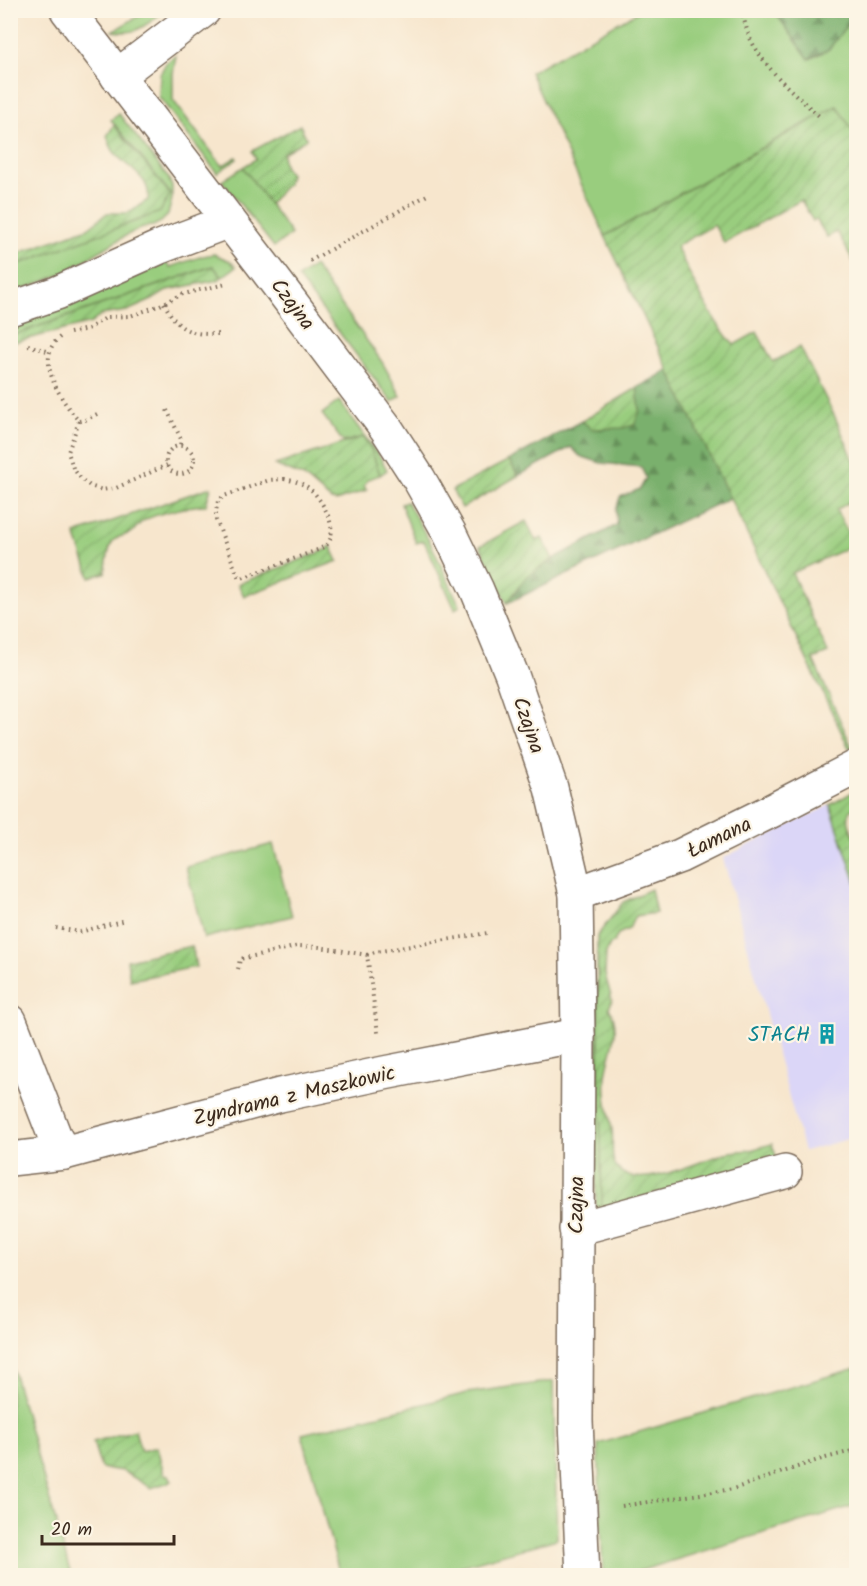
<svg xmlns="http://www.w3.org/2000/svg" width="867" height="1586" font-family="Kalam,sans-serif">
	<defs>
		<pattern id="forest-firs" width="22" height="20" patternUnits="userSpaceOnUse" patternTransform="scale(1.5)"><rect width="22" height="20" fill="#7ab06d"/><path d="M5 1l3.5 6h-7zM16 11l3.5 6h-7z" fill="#658f59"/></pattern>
		<pattern id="garden-furrows" width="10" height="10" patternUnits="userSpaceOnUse" patternTransform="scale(1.5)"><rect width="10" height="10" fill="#99cd7e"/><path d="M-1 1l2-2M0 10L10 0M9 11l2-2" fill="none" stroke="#85b06c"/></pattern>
	</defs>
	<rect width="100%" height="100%" fill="#fcf5e5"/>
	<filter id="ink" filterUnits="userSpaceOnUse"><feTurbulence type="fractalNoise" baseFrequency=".0167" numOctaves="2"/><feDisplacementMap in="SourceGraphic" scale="12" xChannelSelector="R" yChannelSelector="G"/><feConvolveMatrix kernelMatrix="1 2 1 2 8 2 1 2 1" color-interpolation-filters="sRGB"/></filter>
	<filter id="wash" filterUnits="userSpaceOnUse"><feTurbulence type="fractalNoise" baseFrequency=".008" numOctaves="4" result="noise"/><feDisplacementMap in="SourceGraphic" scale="24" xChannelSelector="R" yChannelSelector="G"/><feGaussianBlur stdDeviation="1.35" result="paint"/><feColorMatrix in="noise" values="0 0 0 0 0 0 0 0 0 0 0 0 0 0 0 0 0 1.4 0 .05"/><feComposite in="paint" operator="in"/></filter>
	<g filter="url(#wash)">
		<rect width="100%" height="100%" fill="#f7e6cd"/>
		<polygon fill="#dbd6f7" points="830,805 856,883 856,1137 804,1151 723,858"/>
		<g fill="#99cd7e" stroke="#6a7c4e" stroke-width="1.5">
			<path d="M147 11H165C146 24 138 36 113 31Z"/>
			<polygon points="639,11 774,11 810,59 829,49 856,13 856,136 836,106 605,236 530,72"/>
			<polygon points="176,55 173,74 173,100 222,166 236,157 237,159 217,173 159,97 160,74 166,63"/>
			<polygon points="119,114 168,177 172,187 172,199 168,215 161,222 153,226 143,227 127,235 60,275 11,294 11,267 160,212 170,193 111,120"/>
			<polygon points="243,167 291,234 274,247 222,181"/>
			<polygon points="214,254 230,261 236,267 222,277 213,266 11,336 10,321 92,293 167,263 170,267 203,256"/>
			<polygon points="314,266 382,362 401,396 392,402 298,278"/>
			<polygon points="339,401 380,457 387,470 380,475 371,449 363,437 343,442 322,414"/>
			<polygon points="407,502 430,542 460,606 455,609 424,541 416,543 401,504"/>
			<polygon points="273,844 292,916 204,938 186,867"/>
			<polygon points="597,936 602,1209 596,1210"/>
			<polygon points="12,1367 71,1575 11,1575 10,1368"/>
			<polygon points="856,1368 856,1505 626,1575 603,1575 598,1444"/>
			<polygon points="553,1381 557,1539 430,1575 340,1575 302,1434 467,1393"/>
		</g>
		<g fill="url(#forest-firs)" stroke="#5a6d46" stroke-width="1.5">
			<polygon points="856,10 856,13 829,49 809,59 774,11"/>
			<polygon points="669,370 730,498 507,603 526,577 553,559 617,525 616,510 620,497 640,489 646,478 641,467 601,463 580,456 571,447 518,476 509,460 582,421 593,429 640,411 637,388"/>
		</g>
		<g fill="url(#garden-furrows)" stroke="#6a7c4e" stroke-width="1.5">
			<path d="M837 106 856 136V266L837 232 827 237 816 219 813 221 801 200 724 243 714 225 676 246C693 280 709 317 734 345L757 332 773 362 800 347 835 417 856 465V498L836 510 848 532 856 527V545V544L792 573 828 653 813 659 852 747 849 748 605 236Z"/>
			<path d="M114 125 170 194 160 212 11 267V256L88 228 107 213H128L148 200C152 178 127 168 115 153 111 149 109 141 107 136Z"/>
			<path d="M300 125 307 139 283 153C282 163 284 167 290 174L288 183 269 204 243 167 256 159 252 151Z"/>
			<polygon points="213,266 222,277 218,280 168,290 152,300 127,311 101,315 91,323 11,343 11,336"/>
			<polygon points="637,388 640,411 634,425 623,428 592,429 582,421"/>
			<polygon points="363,437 371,449 380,475 368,479 364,486 367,490 336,501 331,500 304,477 275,465"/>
			<polygon points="509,460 518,476 462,508 452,490"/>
			<path d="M211 487 206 505C193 505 154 514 143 521 138 524 135 531 130 533 124 536 117 536 113 541 107 550 107 563 105 573L90 577 75 534Z"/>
			<polygon points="526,521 536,541 542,538 553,559 526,577 507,603 480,546"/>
			<polygon points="331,546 338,561 244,596 238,584 326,550"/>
			<path d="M856 790V808L851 810C844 824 854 830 856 843 859 854 857 871 856 883L830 805Z"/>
			<path d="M651 889 656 913 635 916 629 929 618 934 614 942 610 945 606 953 605 974 612 1000 609 1008C622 1028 611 1049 607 1070 603 1089 608 1110 612 1129 614 1141 609 1160 618 1169 638 1193 702 1159 727 1153 734 1151 742 1151 750 1150 757 1148 764 1146 772 1144L777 1159 602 1209 597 936 623 902Z"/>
			<polygon points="192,946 196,967 130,980 127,960"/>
			<polygon points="135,1430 141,1451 157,1447 164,1474 169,1475 172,1481 151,1488 123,1471 101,1468 93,1442"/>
		</g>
	</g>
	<g filter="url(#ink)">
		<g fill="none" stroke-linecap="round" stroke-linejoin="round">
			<g stroke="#7d6c5b" stroke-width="36">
				<g id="minor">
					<polyline points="67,10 266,269 386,428 419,479 449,532 477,590 512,675 551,788 576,894 578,1035 576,1421 583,1576"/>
					<polyline points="117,76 204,10"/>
					<polyline points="10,309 57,293 160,247 229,221"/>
					<polyline points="576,894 680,856 771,811 856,767"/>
					<polyline points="10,1021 55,1137 64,1153"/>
					<polyline points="10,1159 64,1153 280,1095 384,1073 578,1035"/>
					<polyline points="576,1229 785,1172"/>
				</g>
			</g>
			<g stroke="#7d6c5b" stroke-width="4" stroke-dasharray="1.5 4.5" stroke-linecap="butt">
				<path d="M741 10C745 21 747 33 752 42 768 72 795 94 819 116"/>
				<polyline points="310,261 429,194"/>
				<path d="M164 303C178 330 189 335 219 334"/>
				<polyline points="70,333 88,329 107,317 130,316 158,306 183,294 226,284"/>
				<path d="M60 337C33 358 61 401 79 421L68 452 73 468 81 479 90 486 102 490 116 488 167 465"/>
				<polyline points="28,345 50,352"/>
				<polyline points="167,410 181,439 180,446"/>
				<polyline points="79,421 85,420 97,414"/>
				<circle cx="180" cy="460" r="14"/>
				<path d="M284 479C294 481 303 483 310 489 322 499 339 529 328 543 326 546 323 547 320 549L242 578 238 576 216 520V511L218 501 224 496 269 480Z"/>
				<polyline points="56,928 80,932 125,920"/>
				<polyline points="367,955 375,952 487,933"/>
				<polyline points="238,969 240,959 299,946 319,947 367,955 378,1033"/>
				<polyline points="622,1506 733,1489 818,1460 856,1450"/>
			</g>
			<use href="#minor" stroke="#fff" stroke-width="33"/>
		</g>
	</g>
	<defs>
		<g id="building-bare" transform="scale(1.62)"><path d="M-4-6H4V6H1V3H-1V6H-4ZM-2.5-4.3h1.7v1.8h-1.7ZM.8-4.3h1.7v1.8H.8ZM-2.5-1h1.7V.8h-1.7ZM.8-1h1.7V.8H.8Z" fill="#0f9aa8" stroke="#fcf5e5" stroke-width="2.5" paint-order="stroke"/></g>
	</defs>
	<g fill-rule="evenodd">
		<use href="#building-bare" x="827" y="1034"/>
	</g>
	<g text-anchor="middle" stroke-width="4.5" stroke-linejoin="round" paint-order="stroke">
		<g font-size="21" fill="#3b2a1e" stroke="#fcf5e5">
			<text transform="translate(293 304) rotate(53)" y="7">Czajna</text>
			<text transform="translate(529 725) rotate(71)" y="7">Czajna</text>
			<text transform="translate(719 837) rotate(-26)" y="7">Łamana</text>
			<text transform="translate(294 1095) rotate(-13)" y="7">Zyndrama z Maszkowic</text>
			<text transform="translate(576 1205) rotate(-89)" y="7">Czajna</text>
		</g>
		<g font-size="21" fill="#0d838f" stroke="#fcf5e5" text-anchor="end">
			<text x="810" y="1041">STACH</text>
		</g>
	</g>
	<rect width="867" height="1586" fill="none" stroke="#fcf5e5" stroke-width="36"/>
	<path d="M42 1535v9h132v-9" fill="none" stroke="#3b2a1e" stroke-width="3"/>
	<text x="51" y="1535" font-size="18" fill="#3b2a1e" stroke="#fcf5e5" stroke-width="4.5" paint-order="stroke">20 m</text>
</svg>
